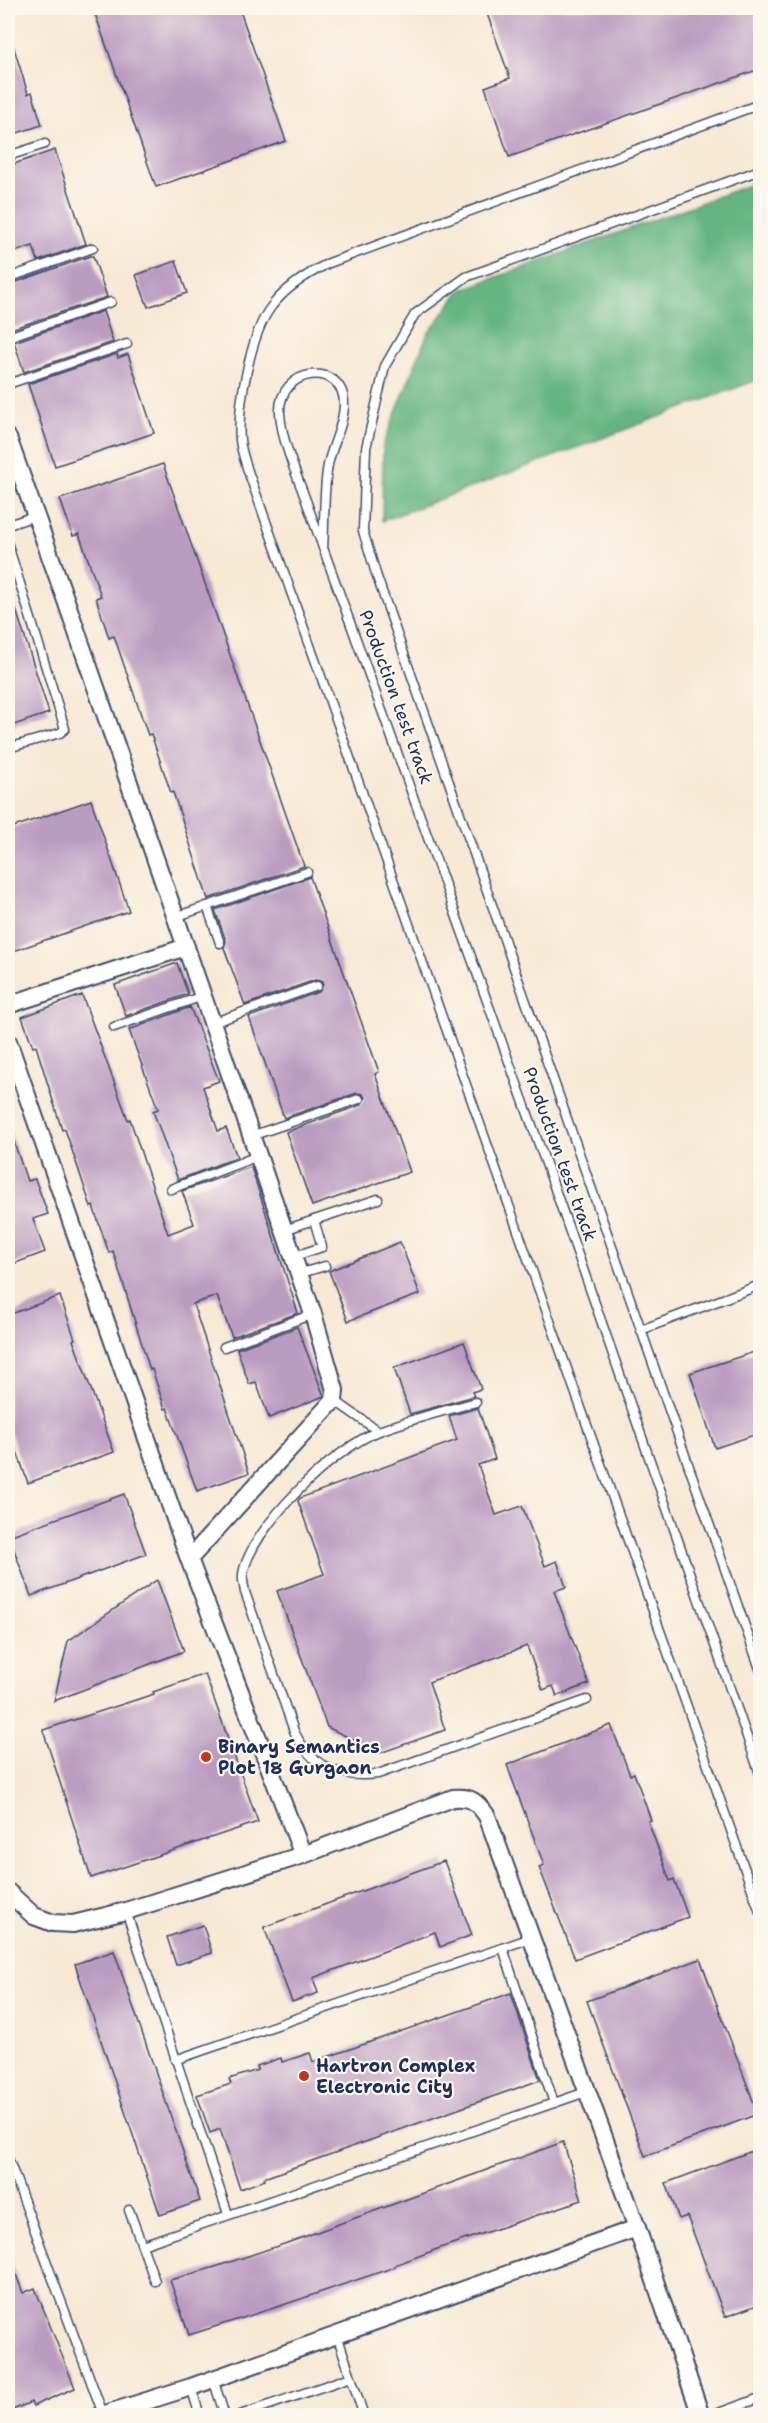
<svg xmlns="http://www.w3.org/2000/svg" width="768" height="2423" font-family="'Shantell Sans',sans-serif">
	<rect width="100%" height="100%" fill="#fbf7ec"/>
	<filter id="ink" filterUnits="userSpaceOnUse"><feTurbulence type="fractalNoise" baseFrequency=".0167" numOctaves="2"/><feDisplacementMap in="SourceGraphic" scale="12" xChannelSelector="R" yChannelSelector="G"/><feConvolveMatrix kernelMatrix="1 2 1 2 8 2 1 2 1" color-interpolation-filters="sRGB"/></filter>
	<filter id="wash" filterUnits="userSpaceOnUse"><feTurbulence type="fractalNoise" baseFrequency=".008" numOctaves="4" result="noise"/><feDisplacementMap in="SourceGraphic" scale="24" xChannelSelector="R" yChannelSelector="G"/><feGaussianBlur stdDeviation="1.35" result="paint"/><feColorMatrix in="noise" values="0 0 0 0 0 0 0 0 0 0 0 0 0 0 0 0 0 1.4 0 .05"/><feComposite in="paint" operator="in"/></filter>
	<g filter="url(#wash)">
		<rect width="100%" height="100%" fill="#f7e9d4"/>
		<polygon fill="#65b580" stroke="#40726f" stroke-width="1.5" points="760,181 760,379 382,521 383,445 427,335 461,290"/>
		<g id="blocks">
			<g fill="#bb9cc1">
				<polygon points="93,8 239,8 286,141 156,187"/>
				<polygon points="485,8 760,8 760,69 509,157 485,87 510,78"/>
				<polygon points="8,38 11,38 28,94 32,92 42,125 8,136"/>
				<polygon points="55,150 86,244 38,261 33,246 8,254 8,166"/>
				<polygon points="90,256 93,256 107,297 8,330 8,285"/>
				<polygon points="176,261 187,293 148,307 136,275"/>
				<polygon points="103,311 113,342 24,372 14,342"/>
				<polygon points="117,354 118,358 128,354 154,433 55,466 28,384"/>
				<polygon points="163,464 304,866 208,899 173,792 171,793 151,734 148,735 114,636 109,638 96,598 101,596 79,534 73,536 60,499"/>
				<polygon points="8,594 11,594 49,713 8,727"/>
				<polygon points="91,800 129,911 8,953 8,829"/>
				<polygon points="310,877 379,1072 375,1074 410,1172 312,1206 286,1132 361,1105 365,1098 363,1094 357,1093 284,1118 249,1017 319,992 323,984 321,981 315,980 245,1005 224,948 226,941 215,910"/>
				<polygon points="177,963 188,994 126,1016 115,985"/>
				<polygon points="82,995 128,1120 130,1119 168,1234 194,1224 182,1191 251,1167 298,1313 232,1337 217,1296 193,1304 249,1473 197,1491 167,1408 165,1409 152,1369 150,1370 113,1251 109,1253 93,1206 91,1207 65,1129 62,1130 36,1046 33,1047 22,1017"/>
				<polygon points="190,1007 219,1081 203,1087 218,1131 226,1128 237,1157 178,1180 153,1111 158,1109 129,1030"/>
				<polygon points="10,1130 27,1181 35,1179 48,1214 33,1219 45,1252 8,1266 8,1131"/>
				<polygon points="400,1242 420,1294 348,1321 329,1271"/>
				<polygon points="60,1296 75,1339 73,1340 114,1452 28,1483 8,1426 8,1315"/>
				<polygon points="297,1327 324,1396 269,1418 256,1382 249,1384 237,1349"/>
				<polygon points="464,1342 481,1389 472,1392 474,1396 410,1414 394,1368"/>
				<polygon points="760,1350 760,1433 715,1448 690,1373"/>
				<polygon points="478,1408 495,1459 478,1465 496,1515 522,1506 545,1566 557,1561 566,1587 554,1591 589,1684 557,1696 553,1686 543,1690 527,1646 429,1682 445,1730 380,1753 327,1727 277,1591 324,1574 298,1501 300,1498 457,1440 449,1416"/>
				<polygon points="124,1494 146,1554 31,1596 9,1536"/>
				<polygon points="157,1580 184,1651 54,1701 68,1641"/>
				<polygon points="205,1674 258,1822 91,1878 43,1730 154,1694 153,1692"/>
				<polygon points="611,1725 630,1775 634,1773 651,1820 648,1821 670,1881 674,1879 688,1917 575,1959 539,1867 544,1865 507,1765"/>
				<polygon points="444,1861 472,1935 440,1947 435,1932 313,1978 318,1993 292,2002 264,1927"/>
				<polygon points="203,1925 212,1953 176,1965 167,1937"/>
				<polygon points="114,1951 200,2201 160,2215 75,1964"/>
				<polygon points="700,1959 758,2114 645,2156 587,2001"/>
				<polygon points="511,1993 540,2080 264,2178 265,2180 240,2189 220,2129 210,2133 197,2095 231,2084 229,2079 258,2070 257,2066 281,2058 282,2062 310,2053 313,2062"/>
				<polygon points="563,2142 582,2200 440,2248 395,2265 395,2267 280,2306 189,2335 170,2280 215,2267 287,2243"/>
				<polygon points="760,2148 760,2304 725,2317 687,2216 679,2219 666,2183"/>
				<polygon points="9,2256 23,2293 35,2288 75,2388 33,2406 31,2402 8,2412"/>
			</g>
		</g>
	</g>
	<g filter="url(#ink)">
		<use href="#blocks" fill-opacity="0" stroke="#3c4b70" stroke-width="1.5"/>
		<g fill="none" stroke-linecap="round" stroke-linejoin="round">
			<g stroke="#3c4b70" stroke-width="11">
				<g id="service">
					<path d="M760 104 329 263C307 274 286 287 271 307 251 333 237 407 240 440 241 450 245 461 248 471L760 1912"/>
					<polyline points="8,156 45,144"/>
					<polyline points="760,170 466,277 415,314 385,366 366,448 363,531 377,577 760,1669"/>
					<polyline points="8,278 93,248"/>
					<polyline points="8,337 111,302"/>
					<polyline points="8,384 127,344"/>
					<polyline points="8,525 35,516"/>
					<polyline points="8,545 65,729 60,733 8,748"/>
					<path d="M323 548C325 521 323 492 328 465 332 445 344 425 344 404 344 360 278 367 280 413 282 445 299 479 309 509L550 1175 760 1774"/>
					<polyline points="207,906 220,943"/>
					<polyline points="175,917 307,872"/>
					<polyline points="212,1023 317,986"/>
					<polyline points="114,1027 203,996"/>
					<polyline points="251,1136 359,1099"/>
					<polyline points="171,1189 258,1156"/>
					<polyline points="284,1230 378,1199"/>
					<polyline points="292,1257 322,1247 314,1220"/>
					<polyline points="298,1274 325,1266"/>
					<polyline points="641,1330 760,1285"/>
					<polyline points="224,1347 313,1314"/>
					<polyline points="334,1400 378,1431"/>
					<path d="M476 1402C444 1411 411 1419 379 1431 336 1447 251 1527 243 1574 242 1579 244 1586 245 1592L294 1731C311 1767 339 1779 378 1774L587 1700"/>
					<polyline points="126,1911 228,2214"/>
					<polyline points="175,2060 531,1938"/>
					<polyline points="554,2103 586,2092"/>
					<polyline points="8,2158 103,2414"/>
					<polyline points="129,2210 155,2281"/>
					<polyline points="142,2245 554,2103 503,1948"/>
					<polyline points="337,2335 364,2416"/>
					<polyline points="213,2379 225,2416"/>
					<polyline points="191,2387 200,2416"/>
					<polyline points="237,2416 351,2377"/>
					<polyline points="710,2416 760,2398"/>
				</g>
			</g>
			<g stroke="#3c4b70" stroke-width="20">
				<g id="minor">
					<polyline points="8,438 64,595 313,1314 335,1390 334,1400 189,1559"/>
					<polyline points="8,1005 186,947"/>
					<polyline points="8,1041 189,1559 303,1855"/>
					<path d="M8 1892 34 1916 53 1923 73 1924 126 1911 303 1855 453 1798C471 1796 477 1802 487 1816L637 2228 701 2416"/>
					<polyline points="99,2416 191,2387 637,2228"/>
				</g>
			</g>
			<use href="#service" stroke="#fff" stroke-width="8"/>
			<use href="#minor" stroke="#fff" stroke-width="16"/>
		</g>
	</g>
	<g fill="#c8321e" stroke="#fbf7ec" stroke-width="2">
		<circle cx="206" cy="1757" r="6"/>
		<circle cx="304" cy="2076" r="6"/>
	</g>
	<g text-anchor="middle" stroke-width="4.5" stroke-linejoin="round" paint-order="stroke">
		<g font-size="18" fill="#1b2f5e" stroke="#fbf7ec">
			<text transform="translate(396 697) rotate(70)" y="6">Production test track</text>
			<text transform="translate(560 1154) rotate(70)" y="6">Production test track</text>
		</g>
		<g font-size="18" font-weight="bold" fill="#1b2f5e" stroke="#fbf7ec" text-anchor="start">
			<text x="218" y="1753">Binary Semantics<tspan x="218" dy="21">Plot 18 Gurgaon</tspan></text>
			<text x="316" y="2072">Hartron Complex<tspan x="316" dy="21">Electronic City</tspan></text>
		</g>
	</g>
	<rect width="768" height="2423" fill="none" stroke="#fbf7ec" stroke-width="30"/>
</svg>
